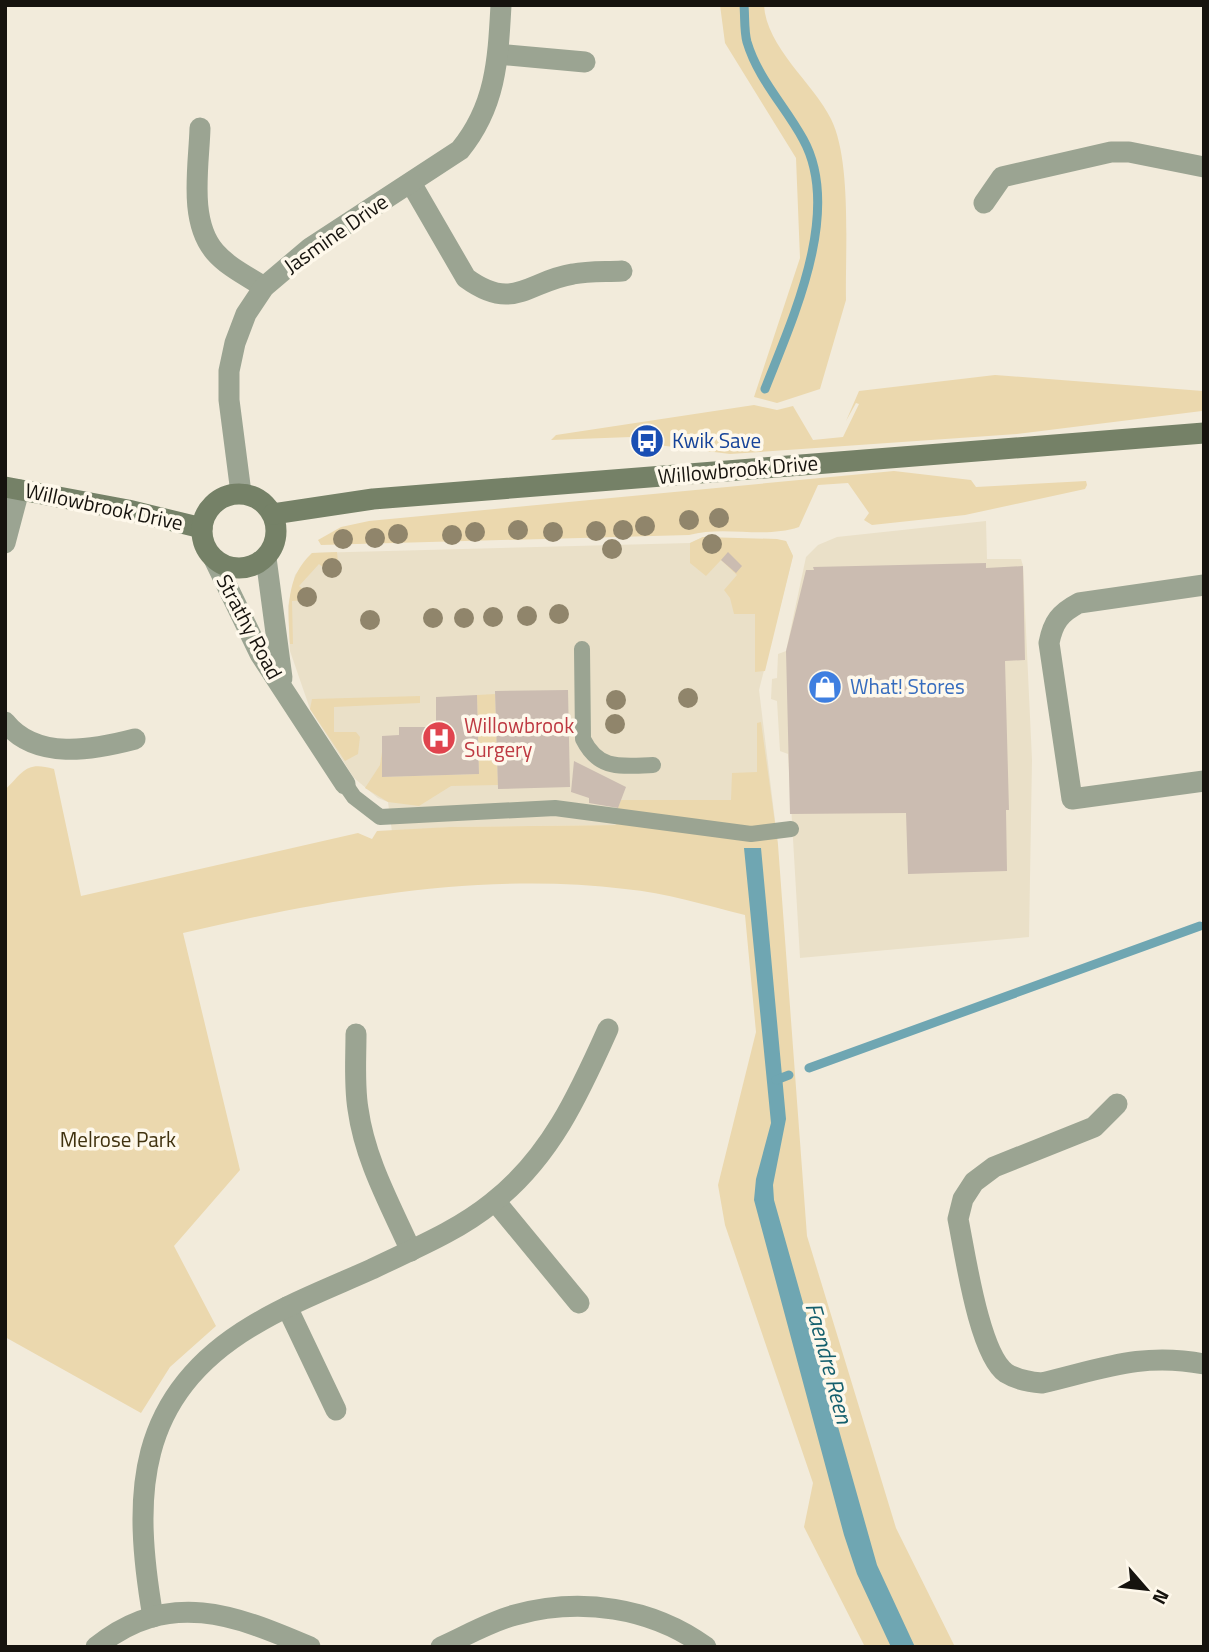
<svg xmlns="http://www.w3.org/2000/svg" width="1209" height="1652" font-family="'Titillium Web',sans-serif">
	<rect width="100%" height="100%" fill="#f2ebdb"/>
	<g fill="#eae0c8">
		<polygon points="986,521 987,559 1021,559 1023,566 1032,760 1029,937 800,958 788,754 780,751 777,701 771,699 772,679 777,678 778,654 786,651 806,557 818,545 837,537"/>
		<polygon points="703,537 786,541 793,556 759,690 778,845 616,825 449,827 392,832 388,802 378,798 354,778 310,709 290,651 288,606 295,575 312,553 690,543"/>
	</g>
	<g fill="#ebd8ae">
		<path d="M720 5H764C766 47 814 84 831 119 852 161 845 252 846 300L820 389 777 403 754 397 800 258 796 158 725 43Z"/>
		<polygon points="995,375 1203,391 1202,411 1017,434 730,454 658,445 658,436 551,440 556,435 754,405 777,410 793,406 813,440 843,437 859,404 856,403 846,421 859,391"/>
		<path d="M894 471 971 480 976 487 1086 481 1087 485 1085 489 965 515 872 525 864 520 869 513 848 483 818 485 799 527C764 539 725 525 689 535L321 545 318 540 341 527 369 521Z"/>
		<polygon points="703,537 777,539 786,541 793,556 765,671 755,672 755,614 734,614 730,598 724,590 737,575 721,560 706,576 690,563 690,543"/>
		<path d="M337 552 339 573 335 577 319 564 299 586 315 599 292 601 293 644H290C288 610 285 578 312 553Z"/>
		<polygon points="495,694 498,785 451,786 419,806 388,802 365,788 380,765 382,752 382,777 479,774 477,695"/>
		<polygon points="420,696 420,703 334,707 334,732 356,732 360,737 358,754 345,761 310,709 312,699"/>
		<path d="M761 722 778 845 807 1236 896 1528 955 1647H865L804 1527 813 1483 725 1225 718 1185 756 1032 745 915C705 905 666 893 625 889 479 871 325 900 183 933L240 1170 174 1246 216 1326 170 1367 141 1413 5 1337V790C24 771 26 761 54 769L81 896 358 833 372 839 377 831 449 827 616 825 613 819 621 800H731L732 773 757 772V723Z"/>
	</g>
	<polygon fill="#6fa6b2" points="744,848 761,848 786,1119 773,1185 774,1200 877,1565 915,1647 891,1647 857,1574 844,1535 754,1200 756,1179 771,1123"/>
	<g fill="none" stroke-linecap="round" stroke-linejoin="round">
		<g stroke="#6fa6b2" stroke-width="9">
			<path d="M744 5C745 17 744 31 747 42 758 79 785 106 803 139 843 211 792 320 765 389"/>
			<polyline points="809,1068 1200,926"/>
			<polyline points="776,1080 789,1075"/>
		</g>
	</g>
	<g fill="#cbbcb1">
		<polygon points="637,436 658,436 658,445 636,445"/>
		<polygon points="728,552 742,566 736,573 721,560"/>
		<polygon points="986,563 986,568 1023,566 1025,660 1005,661 1009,810 1006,810 1007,871 908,874 906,813 790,814 786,651 806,570 814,570 813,567"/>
		<polygon points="568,690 570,787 498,789 495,691"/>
		<polygon points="477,695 479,774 382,777 382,736 399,735 399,727 436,727 436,697"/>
		<polygon points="574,761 626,787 618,808 589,803 589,798 571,792"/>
	</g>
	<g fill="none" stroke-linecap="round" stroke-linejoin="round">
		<g stroke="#9ba492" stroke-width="16">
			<path d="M582 649 583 739C599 771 621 766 653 765"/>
			<polyline points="345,784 354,797 380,817 555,808 751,834 791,829"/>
		</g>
		<g stroke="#9ba492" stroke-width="21">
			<polyline points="498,54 585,62"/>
			<path d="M200 128C199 166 188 221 215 252 228 267 247 276 264 287"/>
			<path d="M411 183 466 278C514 313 528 281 573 274 589 271 606 272 622 271"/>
			<polyline points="984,203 1002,177 1111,152 1129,152 1204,167"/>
			<path d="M241 493 229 400V371L235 343 246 314 264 287 310 248 460 150C496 106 498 60 501 5"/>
			<polyline points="5,543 19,490"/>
			<polyline points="266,558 282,678"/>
			<polyline points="214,559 260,654 345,784"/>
			<path d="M1204 585 1079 603C1060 613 1053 622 1049 643L1072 799 1204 781"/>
			<path d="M5 722C36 761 93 750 135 739"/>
			<path d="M356 1034C356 1058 354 1085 358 1109 365 1160 390 1204 411 1251"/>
			<path d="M1117 1104 1094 1127 994 1167 974 1182 963 1199 958 1219C965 1253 979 1354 1006 1373 1017 1380 1030 1382 1042 1383 1102 1369 1141 1352 1204 1364"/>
			<polyline points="495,1201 579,1303"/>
			<polyline points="287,1307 336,1410"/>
			<path d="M153 1617C132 1495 135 1396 252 1326 290 1303 332 1287 372 1269 413 1249 456 1232 492 1203 550 1158 579 1094 608 1029"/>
			<path d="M96 1647C169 1588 235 1615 310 1647"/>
			<path d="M441 1647C466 1636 489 1622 515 1615 580 1597 651 1607 706 1647"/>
		</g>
		<g stroke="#758167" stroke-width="21">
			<polyline points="5,487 128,510 202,528"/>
			<circle cx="239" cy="531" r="37"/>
			<polyline points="273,514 373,499 1204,433"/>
		</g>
	</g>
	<g fill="#90856b">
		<circle cx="719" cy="518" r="10"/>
		<circle cx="689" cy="520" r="10"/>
		<circle cx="645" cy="526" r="10"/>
		<circle cx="518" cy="530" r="10"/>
		<circle cx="623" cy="530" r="10"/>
		<circle cx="596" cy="531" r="10"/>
		<circle cx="475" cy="532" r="10"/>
		<circle cx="553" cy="532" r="10"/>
		<circle cx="398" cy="534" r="10"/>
		<circle cx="452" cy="535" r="10"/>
		<circle cx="375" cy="538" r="10"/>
		<circle cx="343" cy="539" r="10"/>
		<circle cx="712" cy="544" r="10"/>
		<circle cx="612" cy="549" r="10"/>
		<circle cx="332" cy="568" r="10"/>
		<circle cx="307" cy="597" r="10"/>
		<circle cx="559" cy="614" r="10"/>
		<circle cx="527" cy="616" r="10"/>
		<circle cx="493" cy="617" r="10"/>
		<circle cx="433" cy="618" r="10"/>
		<circle cx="464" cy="618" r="10"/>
		<circle cx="370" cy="620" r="10"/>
		<circle cx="688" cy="698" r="10"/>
		<circle cx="616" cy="700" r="10"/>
		<circle cx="615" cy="724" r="10"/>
	</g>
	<defs>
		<g id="bus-disc" transform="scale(1.75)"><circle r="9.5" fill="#1a4fb4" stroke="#fef8eb"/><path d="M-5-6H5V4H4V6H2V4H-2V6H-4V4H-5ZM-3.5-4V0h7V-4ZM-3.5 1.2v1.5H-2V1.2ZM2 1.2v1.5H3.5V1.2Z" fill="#fff"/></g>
		<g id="shop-disc" transform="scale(1.75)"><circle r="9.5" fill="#3f7fe0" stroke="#fef8eb"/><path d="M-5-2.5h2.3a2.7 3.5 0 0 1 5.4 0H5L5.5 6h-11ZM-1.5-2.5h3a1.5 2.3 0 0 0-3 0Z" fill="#fff"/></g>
		<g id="hospital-disc" transform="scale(1.75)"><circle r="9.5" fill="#e0444e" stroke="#fef8eb"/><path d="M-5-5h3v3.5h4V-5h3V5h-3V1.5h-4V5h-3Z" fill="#fff"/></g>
	</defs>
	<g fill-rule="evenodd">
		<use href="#bus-disc" x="647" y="441"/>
		<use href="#shop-disc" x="825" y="687"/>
		<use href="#hospital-disc" x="439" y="738"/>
	</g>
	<g text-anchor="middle" stroke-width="7" stroke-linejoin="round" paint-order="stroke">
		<g font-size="21" fill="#16130e" stroke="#fef8eb">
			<text transform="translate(336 234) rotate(-35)" y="7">Jasmine Drive</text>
			<text transform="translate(738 470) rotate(-5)" y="7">Willowbrook Drive</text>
			<text transform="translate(104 507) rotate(12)" y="7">Willowbrook Drive</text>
			<text transform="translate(249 627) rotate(62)" y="7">Strathy Road</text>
		</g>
		<g font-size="21" fill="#164399" stroke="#fef8eb" text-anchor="start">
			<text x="672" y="448">Kwik Save</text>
		</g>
		<g font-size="21" fill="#366cbe" stroke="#fef8eb" text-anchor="start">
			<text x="850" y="694">What! Stores</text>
		</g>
		<g font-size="21" fill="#be3a42" stroke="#fef8eb" text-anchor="start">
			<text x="464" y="733">Willowbrook<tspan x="464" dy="24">Surgery</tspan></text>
		</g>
		<g font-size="21" fill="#40320f" stroke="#fef8eb">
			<text x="118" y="1147">Melrose Park</text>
		</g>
		<g font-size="23" font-style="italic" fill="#145f6d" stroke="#fef8eb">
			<text transform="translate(829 1363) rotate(75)" y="8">Faendre Reen</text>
		</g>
	</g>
	<rect width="1209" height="1652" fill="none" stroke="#16130e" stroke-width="14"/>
	<g transform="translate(1146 1589) rotate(118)" stroke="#fef8eb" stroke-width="5" paint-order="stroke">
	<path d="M0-5L12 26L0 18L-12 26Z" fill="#16130e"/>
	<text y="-10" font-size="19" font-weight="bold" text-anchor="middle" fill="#16130e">N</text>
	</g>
</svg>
